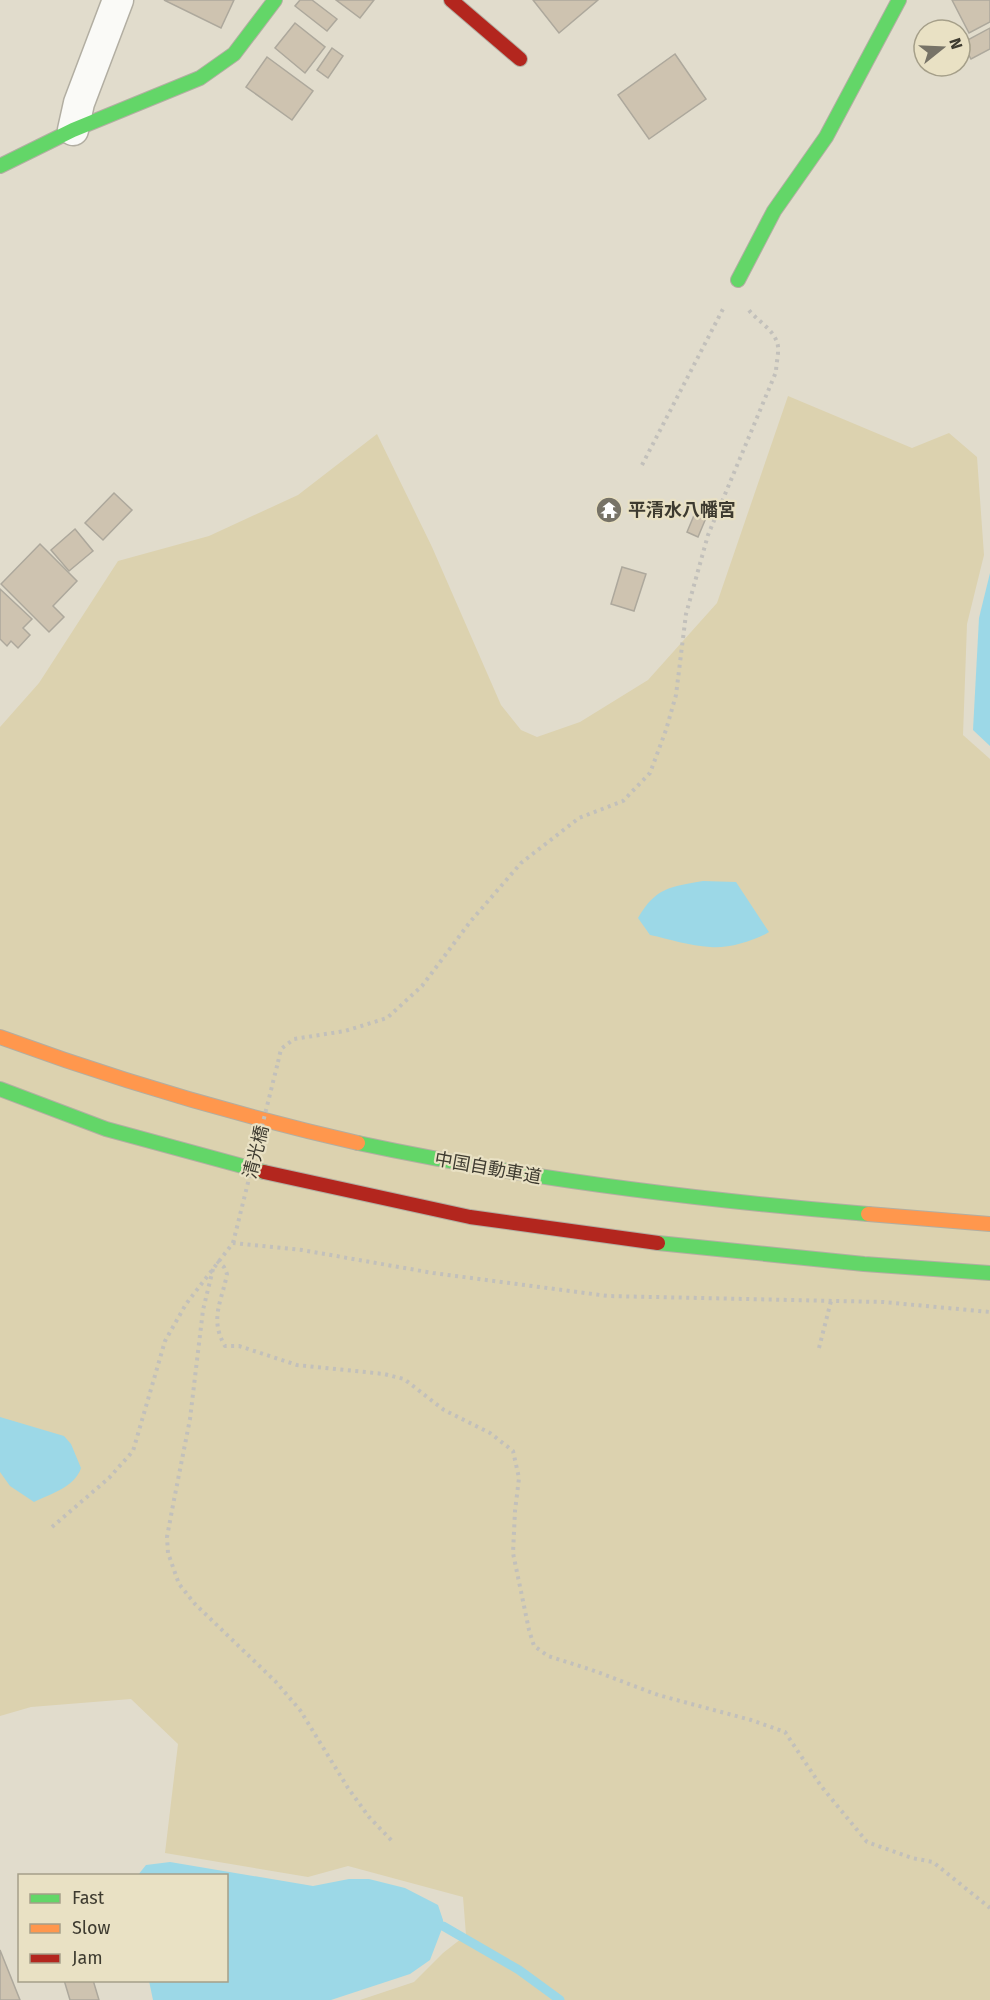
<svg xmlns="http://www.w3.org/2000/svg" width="990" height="2000" font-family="'Fira Sans','Noto Sans JP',sans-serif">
	<rect width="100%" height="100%" fill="#e1dccc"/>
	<polygon fill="#dcd2af" points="788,396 912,448 949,433 977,457 984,555 967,624 963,735 990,759 990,2000 360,2000 414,1982 443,1953 466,1935 463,1897 348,1866 308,1877 165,1853 178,1744 131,1699 31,1707 0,1716 0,727 39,683 118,561 209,536 298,495 377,434 432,547 501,705 521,730 537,737 580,722 648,680 717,603"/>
	<g fill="#9cd8e7">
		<polygon points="990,573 990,746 973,730 979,618"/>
		<path d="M703 881 736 882 769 932C754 941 727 949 710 947 690 946 669 939 650 935L638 918C656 887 670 887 703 881Z"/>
		<path d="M0 1417 64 1436 71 1444 81 1468C75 1487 50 1494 34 1502L10 1486 0 1472Z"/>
		<polygon points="170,1862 313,1886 349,1879 369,1879 405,1888 438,1905 443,1920 443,1926 430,1960 410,1974 331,2000 153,2000 149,1981 226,1980 226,1876 138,1875 146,1865"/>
	</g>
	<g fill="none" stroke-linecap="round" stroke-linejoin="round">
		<polyline stroke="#9cd8e7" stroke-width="9" points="443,1926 519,1970 560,2000"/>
	</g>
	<g fill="#cec3b0" stroke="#ada89c" stroke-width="1.5">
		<polygon points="164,0 234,0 221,28"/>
		<polygon points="300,0 312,0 337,19 327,31 295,6"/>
		<polygon points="336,0 374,0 360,18"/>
		<polygon points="533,0 598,0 559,33"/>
		<polygon points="952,0 990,0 990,22 969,33"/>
		<polygon points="295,23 325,47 305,73 275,48"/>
		<polygon points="990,28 990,49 971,59 962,43"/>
		<polygon points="332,48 343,56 328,78 317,70"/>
		<polygon points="675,54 706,99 649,139 618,95"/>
		<polygon points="267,57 313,91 292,120 246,87"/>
		<polygon points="114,493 132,510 103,540 85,523"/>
		<polygon points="695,513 706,518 698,537 687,532"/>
		<polygon points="75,529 93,551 69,571 51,550"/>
		<polygon points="40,544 77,581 53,606 64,617 49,632 1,584"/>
		<polygon points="622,567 646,574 634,611 611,604"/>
		<polygon points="0,589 32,619 23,628 30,635 18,648 11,641 7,646 0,639"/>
		<polygon points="0,1950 20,2000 0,2000"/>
		<polygon points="64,1980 93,1980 99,2000 70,2000"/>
	</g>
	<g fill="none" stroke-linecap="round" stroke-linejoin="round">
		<g stroke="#b2aea2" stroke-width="33">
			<polyline id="street" points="73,130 79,103 118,0"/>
		</g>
		<g stroke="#b2aea2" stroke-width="16">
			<g id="fast">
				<polyline points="0,166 73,130 200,78 234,54 275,0"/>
				<polyline points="738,280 774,211 826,137 899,0"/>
				<polyline points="0,1089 106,1129 264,1172"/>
				<path d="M358 1143C526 1179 697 1200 868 1214"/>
				<polyline points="658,1243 864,1264 990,1273"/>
			</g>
		</g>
		<g stroke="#b2aea2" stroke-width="16">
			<g id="slow">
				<path d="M0 1037C117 1080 236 1115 358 1143"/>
				<polyline points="868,1214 990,1224"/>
			</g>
		</g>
		<g stroke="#b2aea2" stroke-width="16">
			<g id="jam">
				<polyline points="451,0 520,59"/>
				<polyline points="264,1172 470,1217 658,1243"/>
			</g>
		</g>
		<g stroke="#c2c0bb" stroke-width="4" stroke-dasharray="3 4.5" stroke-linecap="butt">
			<polyline points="642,465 724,307"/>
			<path d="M278 1062 281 1049 294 1039 345 1031 387 1018 422 986 470 922 521 863 579 818 623 801 650 773 666 730 676 695 686 614 708 535 776 372C776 363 780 350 777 342 772 328 756 320 748 309"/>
			<path d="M217 1261 224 1267 227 1274C222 1301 209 1319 225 1346H239L297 1365 384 1374 404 1379 444 1410 490 1433 513 1451 519 1478 515 1511 513 1553 529 1630 534 1646 548 1656 592 1670 658 1695 751 1720 785 1732 821 1786 867 1842 912 1858 933 1862 990 1908"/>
			<polyline points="213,1269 203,1310 190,1419 173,1505 167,1537 168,1553 179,1584 195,1604 275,1681 300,1710 348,1788 369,1817 393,1842"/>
			<polyline points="819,1348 831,1301"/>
			<polyline points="52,1527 109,1478 133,1451 165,1341 186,1304 233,1243 302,1250 433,1273 608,1296 883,1302 990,1312"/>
		</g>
		<use href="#street" stroke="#fafaf7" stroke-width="30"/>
		<use href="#fast" stroke="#63d668" stroke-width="14"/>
		<use href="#slow" stroke="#ff974d" stroke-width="14"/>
		<use href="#jam" stroke="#b3261e" stroke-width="14"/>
		<polyline stroke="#c2c0bb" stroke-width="4" stroke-dasharray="3 4.5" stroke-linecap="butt" points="233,1243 278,1062"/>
	</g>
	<defs>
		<g id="temple-disc" transform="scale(1.35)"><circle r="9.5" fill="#777367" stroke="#e9e1c4"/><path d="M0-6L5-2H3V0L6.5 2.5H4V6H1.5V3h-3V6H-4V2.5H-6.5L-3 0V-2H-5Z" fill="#fff"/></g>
	</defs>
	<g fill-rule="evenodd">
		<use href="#temple-disc" x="609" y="510"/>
	</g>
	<g text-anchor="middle" stroke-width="4.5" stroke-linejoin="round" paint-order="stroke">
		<g font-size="18" font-weight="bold" fill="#3e3b30" stroke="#e9e1c4" text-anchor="start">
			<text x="628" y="516">平清水八幡宮</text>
		</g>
		<g font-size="18" fill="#3e3b30" stroke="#e9e1c4">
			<text transform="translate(256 1152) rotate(-76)" y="6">清光橋</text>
			<text transform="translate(488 1168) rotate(10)" y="6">中国自動車道</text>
		</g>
	</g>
	<rect x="18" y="1874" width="210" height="108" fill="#e9e1c4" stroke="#a59f89" stroke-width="1.5"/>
	<rect x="30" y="1894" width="30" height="9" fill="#63d668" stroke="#a59f89" stroke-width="1.5"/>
	<text x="72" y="1904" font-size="18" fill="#3e3b30">Fast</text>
	<rect x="30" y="1924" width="30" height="9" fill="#ff974d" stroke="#a59f89" stroke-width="1.5"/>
	<text x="72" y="1934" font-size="18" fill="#3e3b30">Slow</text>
	<rect x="30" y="1954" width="30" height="9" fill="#b3261e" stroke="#a59f89" stroke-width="1.5"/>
	<text x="72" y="1964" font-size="18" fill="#3e3b30">Jam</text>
	<g transform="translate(942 48) rotate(72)"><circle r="28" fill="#e9e1c4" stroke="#a59f89" stroke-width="1.5"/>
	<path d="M0-4.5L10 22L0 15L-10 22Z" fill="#777367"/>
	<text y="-9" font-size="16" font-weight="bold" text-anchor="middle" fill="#3e3b30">N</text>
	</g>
</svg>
